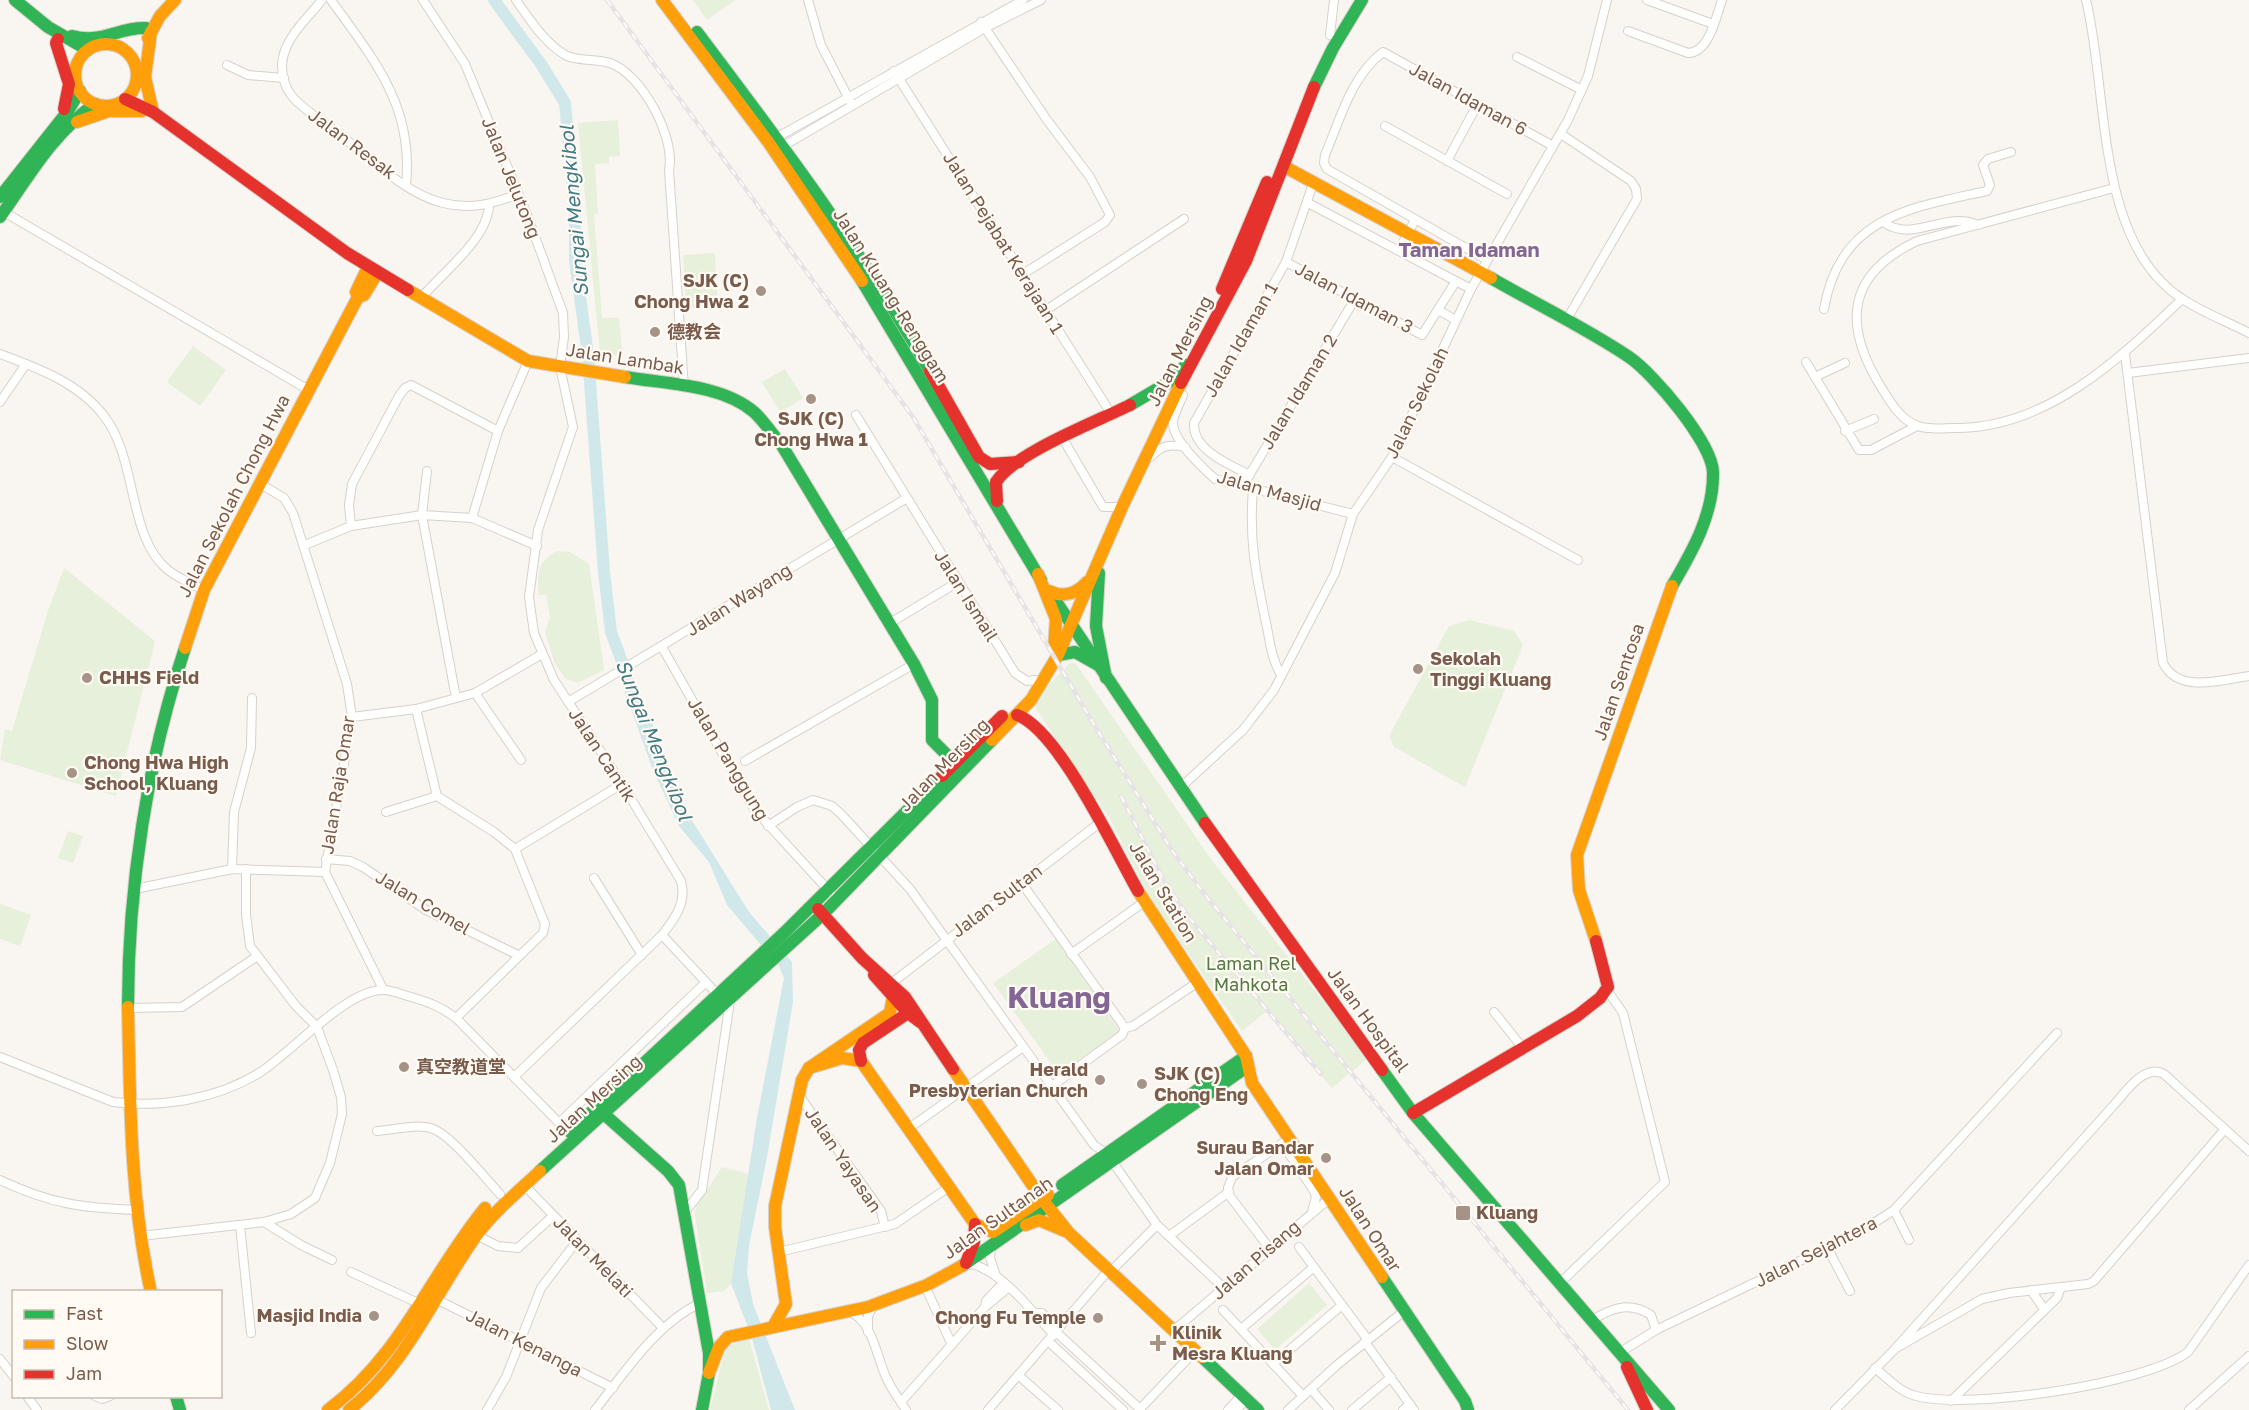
<svg xmlns="http://www.w3.org/2000/svg" width="2249" height="1410" font-family="'Golos Text','Noto Sans SC',sans-serif">
	<rect width="100%" height="100%" fill="#f9f5f0"/>
	<g fill="#e7f0db">
		<polygon points="693,0 735,0 707,20"/>
		<polygon points="618,120 620,156 609,157 609,163 595,164 598,214 594,214 602,318 619,318 623,357 600,353 578,123"/>
		<polygon points="715,253 718,306 686,308 683,255"/>
		<polygon points="193,346 226,370 200,406 167,382"/>
		<polygon points="785,369 803,398 780,412 762,382"/>
		<path d="M557 551 570 552 589 564 604 670 578 683 566 679 555 664 545 632 550 617 546 595H539C537 574 537 561 557 551Z"/>
		<polygon points="64,568 155,641 116,796 0,760 5,729 12,731 48,611"/>
		<polygon points="1469,620 1514,631 1523,645 1465,787 1394,747 1389,736 1449,626"/>
		<polygon points="1071,662 1076,664 1213,862 1368,1058 1332,1088 1267,1011 1242,1031 1152,901 1110,819 1035,707 1036,698"/>
		<polygon points="68,831 83,836 73,863 58,858"/>
		<polygon points="0,904 31,915 20,946 0,939"/>
		<polygon points="1056,939 1120,1031 1059,1074 993,983"/>
		<polygon points="722,1167 749,1174 731,1283 724,1291 707,1293 695,1215 696,1207"/>
		<polygon points="1309,1283 1327,1305 1275,1350 1257,1329"/>
		<polygon points="749,1339 769,1410 710,1410 724,1354 729,1345"/>
	</g>
	<polygon fill="#d0e8ea" points="630,670 653,726 663,763 683,806 749,912 792,962 793,1002 767,1157 749,1246 747,1273 753,1304 795,1410 771,1410 752,1338 731,1283 757,1118 784,978 779,966 727,905 709,862 679,826 653,770 619,676"/>
	<g fill="none" stroke-linecap="round" stroke-linejoin="round">
		<polyline stroke="#d0e8ea" stroke-width="12" points="494,0 541,64 565,103 575,211 575,261 588,355 604,572 611,632 628,678"/>
		<g stroke="#d7d1cb" stroke-width="10">
			<g id="street">
				<path d="M322 0C307 19 283 39 282 65 282 75 285 87 291 95 302 109 320 119 334 130 365 154 405 194 443 203 470 210 493 204 518 194"/>
				<path d="M331 0C374 60 414 106 406 185"/>
				<path d="M423 0 465 64 526 212 563 313 564 337 560 367 573 427 538 530 529 597 534 633 554 680 622 784 681 881C687 903 675 918 662 935L514 1077"/>
				<path d="M516 0C530 20 544 42 565 55 578 62 596 58 610 63 642 74 676 138 669 170L684 387"/>
				<polyline points="808,0 821,45 850,101"/>
				<polyline points="1647,0 1713,24"/>
				<path d="M2086 0C2109 92 2094 244 2184 300 2204 313 2228 322 2249 333"/>
				<polyline points="981,22 1047,120 1090,177 1110,215 1105,222 1023,274"/>
				<path d="M1628 31 1688 53C1709 53 1716 17 1722 0"/>
				<polyline points="1330,35 1334,0"/>
				<polyline points="1517,57 1582,90"/>
				<polyline points="227,65 248,75 284,78"/>
				<polyline points="894,71 1112,415"/>
				<polyline points="1385,126 1507,194"/>
				<polyline points="1561,134 1631,181 1636,189 1637,199 1567,319"/>
				<polyline points="774,139 1023,0"/>
				<polyline points="780,148 985,28 1041,0"/>
				<polyline points="1447,161 1477,105"/>
				<path d="M2114 188 1917 241C1847 274 1842 324 1881 387 1890 401 1900 420 1918 426 1928 430 1943 428 1954 428 2047 429 2119 359 2182 299"/>
				<polyline points="1308,203 1471,289"/>
				<polyline points="4,212 307,389"/>
				<path d="M1883 222C1914 244 1944 210 1978 225"/>
				<polyline points="1399,250 1415,220"/>
				<path d="M1487 260 1327 169 1324 163 1325 155C1340 120 1351 76 1383 52L1553 146"/>
				<polyline points="1286,262 1422,335 1456,281"/>
				<path d="M421 298C442 273 489 238 489 204"/>
				<path d="M1824 309C1840 217 1908 208 1987 191L1990 185 1983 165 1988 159 2011 152"/>
				<polyline points="1046,310 1184,219"/>
				<polyline points="1438,310 1456,320"/>
				<path d="M0 354C38 368 79 383 104 416 138 459 127 537 168 570 178 578 192 584 204 590"/>
				<path d="M2125 354 2163 663C2179 694 2220 680 2249 676"/>
				<polyline points="1806,362 1859,450 1871,450 1917,426"/>
				<polyline points="2128,373 2249,358"/>
				<polyline points="1815,377 1845,363"/>
				<path d="M1183 395C1180 404 1174 413 1173 422 1172 440 1203 468 1215 479L1353 514"/>
				<polyline points="0,402 26,364"/>
				<polyline points="856,415 1015,673 1027,681 1035,680"/>
				<polyline points="498,431 528,361"/>
				<polyline points="1845,431 1874,419"/>
				<polyline points="1063,439 1103,507 1122,507"/>
				<path d="M1151 457C1161 445 1170 444 1185 447"/>
				<polyline points="1392,457 1578,560"/>
				<polyline points="427,471 422,515 456,698"/>
				<path d="M1250 475C1230 465 1192 450 1194 423L1286 262 1314 181"/>
				<polyline points="1247,479 1355,299"/>
				<polyline points="259,483 284,498 293,513 347,684 352,717 325,872 383,989"/>
				<path d="M1253 488C1249 539 1255 569 1265 618 1270 639 1270 656 1281 675"/>
				<polyline points="351,526 349,505 352,484 399,396 405,388 411,385 498,431 472,518"/>
				<polyline points="305,545 351,526 422,515 472,518 537,546"/>
				<polyline points="890,623 958,582"/>
				<polyline points="662,647 754,809 830,892"/>
				<polyline points="475,693 521,760"/>
				<polyline points="568,702 907,498"/>
				<polyline points="416,709 437,796 494,832 515,849 545,924 543,933 456,1018"/>
				<polyline points="352,717 416,709 475,693 542,654"/>
				<polyline points="745,761 914,664"/>
				<polyline points="1180,788 1243,730 1274,690 1335,573 1353,514 1392,457 1471,289 1568,120 1588,76 1607,0"/>
				<polyline points="386,812 437,796"/>
				<polyline points="768,826 797,807 813,800 832,806 841,814 910,889 1094,1145 1107,1154 1157,1225 1224,1288"/>
				<polyline points="515,849 622,784"/>
				<polyline points="326,859 350,861 363,867 426,910 518,955"/>
				<polyline points="232,869 234,812 251,748 252,698"/>
				<polyline points="594,878 642,955"/>
				<polyline points="1021,882 1125,1028"/>
				<polyline points="135,889 232,869 325,872"/>
				<polyline points="662,935 718,995"/>
				<polyline points="1071,954 1144,902"/>
				<polyline points="893,982 1102,821"/>
				<polyline points="128,1008 182,1007 256,957"/>
				<polyline points="1494,1012 1522,1047"/>
				<path d="M0 1057 113 1102C162 1108 217 1099 259 1073 291 1053 348 988 384 990 392 990 403 995 411 997 429 1002 441 1007 456 1018L569 1133"/>
				<polyline points="1052,1086 1122,1035 1125,1028 1133,1026 1198,982"/>
				<polyline points="798,1094 881,1211 885,1227"/>
				<polyline points="559,1123 706,982"/>
				<polyline points="908,1129 1023,1047"/>
				<path d="M377 1131C393 1130 418 1123 433 1129 451 1135 486 1179 500 1194"/>
				<polyline points="1282,1143 1314,1191 1316,1197 1312,1212"/>
				<path d="M0 1180C51 1204 82 1208 138 1210"/>
				<polyline points="524,1185 663,1328"/>
				<polyline points="1894,1210 1909,1240"/>
				<polyline points="685,1212 702,1190 730,1001"/>
				<polyline points="264,1222 301,1245 332,1260"/>
				<polyline points="240,1225 251,1333"/>
				<polyline points="476,1235 498,1246 518,1248 553,1216"/>
				<polyline points="141,1236 264,1222 291,1214 315,1198 330,1163 342,1114 341,1097 333,1070 317,1027 296,1006 250,946 246,915 246,869"/>
				<polyline points="1169,1236 1229,1192"/>
				<polyline points="991,1246 990,1258 996,1276"/>
				<polyline points="1299,1247 1368,1340"/>
				<polyline points="1270,1249 1229,1195 1228,1188 1232,1177 1289,1139"/>
				<polyline points="1828,1249 1850,1291"/>
				<polyline points="779,1252 895,1224 949,1187"/>
				<path d="M964 1266 973 1264C1007 1276 1030 1310 1054 1335"/>
				<polyline points="351,1272 418,1303"/>
				<polyline points="1109,1273 1157,1225"/>
				<polyline points="1559,1284 1665,1182 1623,1013 1607,990"/>
				<polyline points="926,1288 952,1345"/>
				<polyline points="2031,1290 2044,1309"/>
				<polyline points="436,1299 613,1388"/>
				<polyline points="985,1307 986,1301 1003,1283"/>
				<polyline points="1223,1310 1303,1396"/>
				<path d="M849 1312C872 1319 877 1358 886 1377 891 1389 899 1399 906 1410"/>
				<polyline points="1036,1313 1042,1313 1058,1330"/>
				<path d="M1591 1321C1611 1308 1629 1301 1651 1315L1656 1330"/>
				<polyline points="1241,1329 1314,1267"/>
				<polyline points="1173,1331 1329,1199"/>
				<polyline points="868,1332 868,1316 873,1306"/>
				<polyline points="1056,1332 1140,1409"/>
				<polyline points="1048,1341 1123,1410"/>
				<polyline points="1365,1342 1414,1410"/>
				<polyline points="1898,1347 1982,1299 2009,1293 2088,1284 2094,1281 2225,1129"/>
				<polyline points="1619,1353 1656,1330 1860,1232 1894,1210 2057,1033"/>
				<polyline points="0,1359 14,1377"/>
				<polyline points="1273,1364 1342,1305"/>
				<path d="M1875 1368C1887 1378 1900 1392 1916 1396 1968 1410 2146 1384 2188 1352L2249 1265"/>
				<polyline points="1018,1375 1058,1410"/>
				<polyline points="1311,1389 1329,1410"/>
				<polyline points="27,1396 37,1410"/>
				<polyline points="95,1396 102,1399 110,1396"/>
				<polyline points="1951,1401 2057,1298 2061,1287"/>
				<polyline points="901,1402 985,1307 1008,1288"/>
				<polyline points="487,1410 506,1377 541,1288 577,1241"/>
				<path d="M595 1410C626 1371 655 1325 700 1303"/>
				<polyline points="988,1410 1108,1271"/>
				<polyline points="1139,1410 1195,1351"/>
				<polyline points="1228,1410 1242,1395"/>
				<polyline points="1237,1410 1246,1399"/>
				<polyline points="1288,1410 1337,1365 1403,1312"/>
				<polyline points="1352,1410 1391,1377"/>
				<polyline points="1403,1410 1410,1404"/>
				<path d="M1835 1410 1894 1350 2113 1106C2125 1093 2144 1063 2164 1074L2249 1151"/>
				<polyline points="2189,1410 2249,1356"/>
			</g>
		</g>
		<g stroke="#d9d2cb" stroke-width="14">
			<g id="fast">
				<polyline points="15,0 48,27 88,50"/>
				<path d="M697 32C780 142 862 251 930 371"/>
				<path d="M72 36C103 44 118 27 146 28"/>
				<polyline points="1314,87 1333,48 1362,0"/>
				<polyline points="0,197 68,111 80,91"/>
				<path d="M0 217C29 176 53 133 95 104"/>
				<path d="M1491 278C1536 304 1586 328 1629 357 1654 374 1712 443 1713 472 1714 514 1692 552 1672 586"/>
				<polyline points="862,281 1041,580"/>
				<path d="M625 377C665 384 721 384 754 412 764 421 772 434 781 444L914 664 932 700V740L954 762"/>
				<polyline points="1130,405 1169,382 1186,365"/>
				<polyline points="1099,573 1096,626 1106,678"/>
				<polyline points="1053,597 1205,823"/>
				<polyline points="1058,655 1075,652 1098,665"/>
				<path d="M128 1007C128 887 147 762 185 648"/>
				<polyline points="1382,1070 1413,1113 1669,1410"/>
				<polyline points="605,1115 668,1171 679,1185 709,1353 709,1373 702,1410"/>
				<polyline points="570,1132 784,933 942,776"/>
				<polyline points="540,1171 823,914 992,740"/>
				<polyline points="1062,1185 1246,1056"/>
				<polyline points="962,1266 1248,1066"/>
				<polyline points="1382,1277 1465,1401 1468,1410"/>
				<polyline points="1202,1357 1258,1410"/>
				<polyline points="176,1396 180,1410"/>
			</g>
		</g>
		<g stroke="#d9d2cb" stroke-width="14">
			<g id="slow">
				<polyline points="662,0 769,143 862,281"/>
				<polyline points="151,32 145,77 153,112"/>
				<polyline points="148,38 160,16 175,0"/>
				<circle cx="106" cy="75" r="31"/>
				<polyline points="77,122 109,111 142,111"/>
				<polyline points="1285,167 1491,278"/>
				<polyline points="408,290 528,361 625,377"/>
				<polyline points="358,297 364,295 378,272"/>
				<polyline points="1038,574 1056,619 1054,648"/>
				<path d="M1049 591C1064 598 1076 594 1087 582"/>
				<polyline points="185,648 204,590 358,297 356,292 368,267"/>
				<polyline points="992,740 1031,700 1058,655 1122,507 1181,383"/>
				<polyline points="1138,891 1246,1056 1252,1083 1382,1277"/>
				<polyline points="1596,941 1579,890 1577,855 1672,586"/>
				<path d="M128 1007C130 1102 130 1199 151 1292"/>
				<polyline points="809,1068 842,1058 861,1061 975,1224 993,1232 1048,1195"/>
				<polyline points="953,1069 1042,1199 1069,1233 1202,1357"/>
				<polyline points="1026,1225 1039,1220 1065,1231"/>
				<polyline points="773,1327 786,1304 775,1227 775,1206 802,1080 809,1068 890,1013 893,996"/>
				<polyline points="709,1373 719,1347 728,1337 868,1307 927,1285 962,1266"/>
				<path d="M328 1410C402 1355 428 1278 485 1208"/>
				<path d="M349 1410C408 1363 433 1296 476 1236 494 1211 518 1192 540 1171"/>
			</g>
		</g>
		<g stroke="#d9d2cb" stroke-width="14">
			<g id="jam">
				<polyline points="58,39 56,43 69,84 64,109"/>
				<polyline points="125,99 153,112 347,253 408,290"/>
				<polyline points="1222,289 1267,182"/>
				<polyline points="930,371 979,457 990,464 1019,462"/>
				<polyline points="1181,383 1246,261 1314,87"/>
				<path d="M997 501 996 482C1014 453 1098 421 1130 405"/>
				<path d="M1017 715C1059 730 1115 851 1138 891"/>
				<polyline points="942,776 1002,716"/>
				<polyline points="1205,823 1382,1070"/>
				<polyline points="818,909 862,958 905,997 953,1069"/>
				<polyline points="874,975 908,1013 920,1022"/>
				<polyline points="861,1061 859,1050 863,1043 908,1013"/>
				<polyline points="1413,1113 1577,1016 1600,998 1608,987 1596,941"/>
				<polyline points="966,1263 974,1242 975,1224"/>
				<polyline points="1627,1367 1647,1410"/>
			</g>
		</g>
		<use href="#street" stroke="#fefefd" stroke-width="8"/>
		<use href="#fast" stroke="#30b455" stroke-width="12"/>
		<use href="#slow" stroke="#ff9f0a" stroke-width="12"/>
		<use href="#jam" stroke="#e5322d" stroke-width="12"/>
		<g stroke="#e6e3e7" stroke-width="4.5">
			<g id="rail">
				<polyline points="607,0 913,417 1093,723 1173,852 1202,891 1628,1410"/>
				<polyline points="1121,796 1164,881 1187,915 1321,1074"/>
			</g>
		</g>
		<use href="#rail" stroke="#fffaf3" stroke-width="2" stroke-dasharray="7" stroke-linecap="butt"/>
	</g>
	<g fill="#a69286" stroke="#fffaf3" stroke-width="2">
		<circle cx="761" cy="291" r="6"/>
		<circle cx="655" cy="332" r="6"/>
		<circle cx="811" cy="399" r="6"/>
		<circle cx="1418" cy="669" r="6"/>
		<circle cx="87" cy="678" r="6"/>
		<circle cx="72" cy="773" r="6"/>
		<circle cx="404" cy="1067" r="6"/>
		<circle cx="1100" cy="1080" r="6"/>
		<circle cx="1142" cy="1084" r="6"/>
		<circle cx="1326" cy="1158" r="6"/>
		<rect x="1455" y="1205" width="16" height="16" rx="3"/>
		<circle cx="374" cy="1316" r="6"/>
		<circle cx="1098" cy="1318" r="6"/>
		<path d="M1155 1334h6v6h6v6h-6v6h-6v-6h-6v-6h6z"/>
	</g>
	<g text-anchor="middle" stroke-width="4.5" stroke-linejoin="round" paint-order="stroke">
		<g font-size="18" fill="#7a5c4d" stroke="#fffaf3">
			<text transform="translate(1468 99) rotate(29)" y="6">Jalan Idaman 6</text>
			<text transform="translate(352 144) rotate(37)" y="6">Jalan Resak</text>
			<text transform="translate(511 178) rotate(68)" y="6">Jalan Jelutong</text>
			<text transform="translate(1003 243) rotate(58)" y="6">Jalan Pejabat Kerajaan 1</text>
			<text transform="translate(891 296) rotate(58)" y="6">Jalan Kluang-Renggam</text>
			<text transform="translate(1354 298) rotate(28)" y="6">Jalan Idaman 3</text>
			<text transform="translate(1241 340) rotate(-60)" y="6">Jalan Idaman 1</text>
			<text transform="translate(1180 351) rotate(-63)" y="6">Jalan Mersing</text>
			<text transform="translate(625 359) rotate(9)" y="6">Jalan Lambak</text>
			<text transform="translate(1299 392) rotate(-59)" y="6">Jalan Idaman 2</text>
			<text transform="translate(1417 403) rotate(-64)" y="6">Jalan Sekolah</text>
			<text transform="translate(1269 491) rotate(16)" y="6">Jalan Masjid</text>
			<text transform="translate(234 496) rotate(-63)" y="6">Jalan Sekolah Chong Hwa</text>
			<text transform="translate(966 596) rotate(58)" y="6">Jalan Ismail</text>
			<text transform="translate(739 600) rotate(-32)" y="6">Jalan Wayang</text>
			<text transform="translate(1619 682) rotate(-71)" y="6">Jalan Sentosa</text>
			<text transform="translate(602 755) rotate(57)" y="6">Jalan Cantik</text>
			<text transform="translate(728 759) rotate(59)" y="6">Jalan Panggung</text>
			<text transform="translate(944 765) rotate(-46)" y="6">Jalan Mersing</text>
			<text transform="translate(338 785) rotate(-81)" y="6">Jalan Raja Omar</text>
			<text transform="translate(1163 892) rotate(59)" y="6">Jalan Station</text>
			<text transform="translate(997 901) rotate(-37)" y="6">Jalan Sultan</text>
			<text transform="translate(423 903) rotate(31)" y="6">Jalan Comel</text>
			<text transform="translate(1368 1020) rotate(54)" y="6">Jalan Hospital</text>
			<text transform="translate(594 1099) rotate(-42)" y="6">Jalan Mersing</text>
			<text transform="translate(843 1160) rotate(56)" y="6">Jalan Yayasan</text>
			<text transform="translate(998 1218) rotate(-35)" y="6">Jalan Sultanah</text>
			<text transform="translate(1370 1229) rotate(57)" y="6">Jalan Omar</text>
			<text transform="translate(1816 1252) rotate(-27)" y="6">Jalan Sejahtera</text>
			<text transform="translate(593 1257) rotate(46)" y="6">Jalan Melati</text>
			<text transform="translate(1256 1260) rotate(-41)" y="6">Jalan Pisang</text>
			<text transform="translate(524 1343) rotate(27)" y="6">Jalan Kenanga</text>
		</g>
		<g font-size="18" font-weight="bold" fill="#7a5c4d" stroke="#fffaf3" text-anchor="start">
			<text x="749" y="287" text-anchor="end">SJK (C)<tspan x="749" dy="21">Chong Hwa 2</tspan></text>
			<text x="667" y="338">德教会</text>
			<text x="811" y="425" text-anchor="middle">SJK (C)<tspan x="811" dy="21">Chong Hwa 1</tspan></text>
			<text x="1430" y="665">Sekolah<tspan x="1430" dy="21">Tinggi Kluang</tspan></text>
			<text x="99" y="684">CHHS Field</text>
			<text x="84" y="769">Chong Hwa High<tspan x="84" dy="21">School, Kluang</tspan></text>
			<text x="416" y="1073">真空教道堂</text>
			<text x="1088" y="1076" text-anchor="end">Herald<tspan x="1088" dy="21">Presbyterian Church</tspan></text>
			<text x="1154" y="1080">SJK (C)<tspan x="1154" dy="21">Chong Eng</tspan></text>
			<text x="1314" y="1154" text-anchor="end">Surau Bandar<tspan x="1314" dy="21">Jalan Omar</tspan></text>
			<text x="1476" y="1219">Kluang</text>
			<text x="362" y="1322" text-anchor="end">Masjid India</text>
			<text x="1086" y="1324" text-anchor="end">Chong Fu Temple</text>
			<text x="1172" y="1339">Klinik<tspan x="1172" dy="21">Mesra Kluang</tspan></text>
		</g>
		<g font-size="18" fill="#537a41" stroke="#fffaf3">
			<text x="1251" y="970">Laman Rel<tspan x="1251" dy="21">Mahkota</tspan></text>
		</g>
		<g font-size="20" font-style="italic" fill="#437c86" stroke="#fffaf3">
			<text transform="translate(574 211) rotate(-95)" y="7">Sungai Mengkibol</text>
			<text transform="translate(654 740) rotate(68)" y="7">Sungai Mengkibol</text>
		</g>
		<g font-size="20" font-weight="bold" fill="#846695" stroke="#fffaf3">
			<text x="1469" y="257">Taman Idaman</text>
		</g>
		<g font-size="30" font-weight="bold" fill="#846695" stroke="#fffaf3">
			<text x="1059" y="1008">Kluang</text>
		</g>
	</g>
	<rect x="12" y="1290" width="210" height="108" fill="#fffaf3" stroke="#cabbb1" stroke-width="1.5"/>
	<rect x="24" y="1310" width="30" height="9" fill="#30b455" stroke="#cabbb1" stroke-width="1.5"/>
	<text x="66" y="1320" font-size="18" fill="#7a5c4d">Fast</text>
	<rect x="24" y="1340" width="30" height="9" fill="#ff9f0a" stroke="#cabbb1" stroke-width="1.5"/>
	<text x="66" y="1350" font-size="18" fill="#7a5c4d">Slow</text>
	<rect x="24" y="1370" width="30" height="9" fill="#e5322d" stroke="#cabbb1" stroke-width="1.5"/>
	<text x="66" y="1380" font-size="18" fill="#7a5c4d">Jam</text>
</svg>
